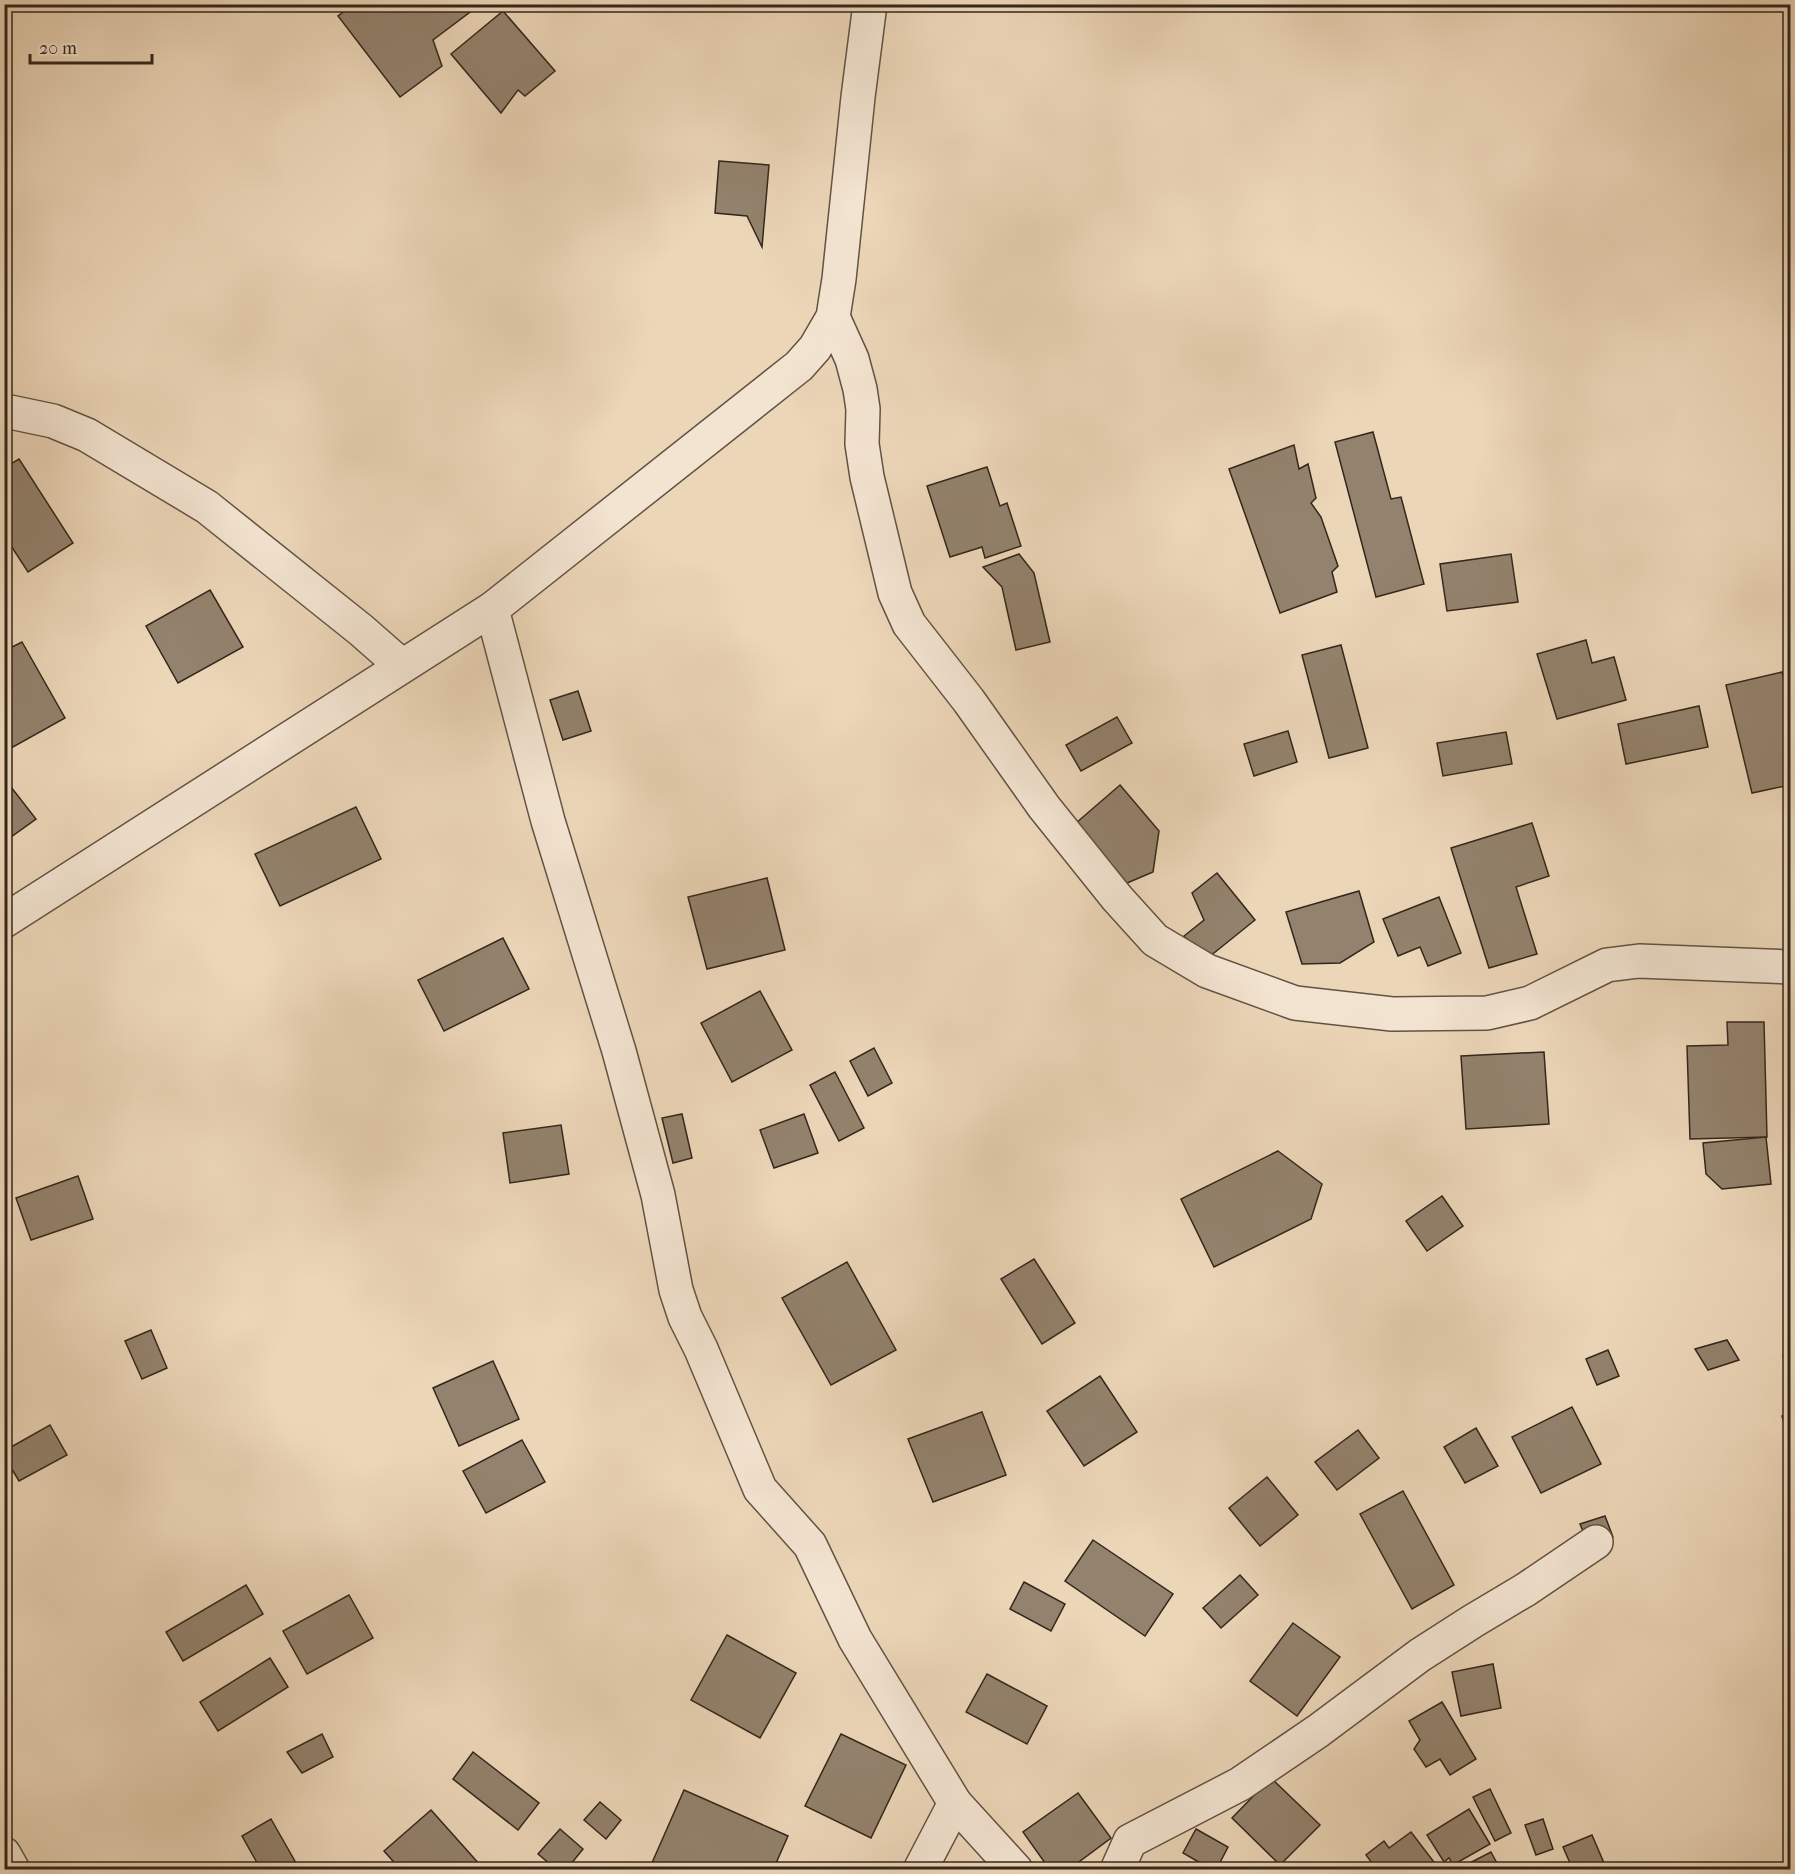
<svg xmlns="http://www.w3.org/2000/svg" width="1795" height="1874" font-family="'IM FELL French Canon',serif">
	<rect width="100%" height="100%" fill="#ecd6b8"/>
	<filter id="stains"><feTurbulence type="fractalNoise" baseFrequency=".00333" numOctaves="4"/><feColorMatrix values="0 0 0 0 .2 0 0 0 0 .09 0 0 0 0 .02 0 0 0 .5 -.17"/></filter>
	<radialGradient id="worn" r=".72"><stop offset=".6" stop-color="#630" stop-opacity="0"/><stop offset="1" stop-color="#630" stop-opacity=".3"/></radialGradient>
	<g fill="#93826d" stroke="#33271c" stroke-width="1.5">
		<polygon points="354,4 470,4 474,9 433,40 442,66 400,97 338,16"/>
		<polygon points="503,11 555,71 525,96 518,90 501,113 451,54"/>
		<polygon points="719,161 769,165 762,247 747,216 715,213"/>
		<polygon points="1785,391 1790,391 1790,432"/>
		<polygon points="1373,432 1391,499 1401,497 1424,584 1376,597 1335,442"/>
		<polygon points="1294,445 1299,469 1308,464 1316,498 1311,503 1321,517 1338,566 1332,572 1337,592 1280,613 1229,469"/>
		<polygon points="19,459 73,543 28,572 4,535 4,468"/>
		<polygon points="987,467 1000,506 1007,503 1021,546 985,558 982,547 950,557 927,486"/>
		<polygon points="1019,554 1034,573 1050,642 1016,650 1002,587 983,567"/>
		<polygon points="1511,554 1518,602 1447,611 1440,564"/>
		<polygon points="210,590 243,647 178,683 146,626"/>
		<polygon points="1586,640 1592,663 1614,657 1626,700 1557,719 1537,654"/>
		<polygon points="22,642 65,718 4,752 4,651"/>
		<polygon points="1341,645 1368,748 1329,758 1302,655"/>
		<polygon points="1782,672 1790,708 1790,785 1752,793 1726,685"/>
		<polygon points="578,691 591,731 563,740 550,700"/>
		<polygon points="1699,706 1708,747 1626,764 1618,724"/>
		<polygon points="1117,717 1132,743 1081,771 1066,745"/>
		<polygon points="1288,731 1297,762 1254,776 1244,744"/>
		<polygon points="1506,732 1512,764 1443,776 1437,743"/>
		<polygon points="4,778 36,819 4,842"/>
		<polygon points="1120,785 1159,831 1153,872 1127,883 1076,823"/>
		<polygon points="356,807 381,859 280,906 255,854"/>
		<polygon points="1532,823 1549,876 1516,887 1537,954 1489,968 1451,848"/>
		<polygon points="1217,873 1255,920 1204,961 1184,936 1204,920 1192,893"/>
		<polygon points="767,878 785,950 707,969 688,897"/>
		<polygon points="1359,891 1374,942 1340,963 1302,964 1286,912"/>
		<polygon points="1439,897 1461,953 1428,966 1420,947 1398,956 1383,919"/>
		<polygon points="503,938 529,989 444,1031 418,980"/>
		<polygon points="760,991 792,1050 732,1082 701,1023"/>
		<polygon points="1727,1022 1764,1022 1767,1137 1690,1139 1687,1046 1728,1045"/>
		<polygon points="874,1048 892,1083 868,1096 850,1061"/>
		<polygon points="1544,1052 1549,1124 1466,1129 1461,1056"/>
		<polygon points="835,1072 864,1128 839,1141 810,1085"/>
		<polygon points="682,1114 692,1158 673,1163 662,1118"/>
		<polygon points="804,1114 818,1153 774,1168 760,1130"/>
		<polygon points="561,1125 569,1174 510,1183 503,1133"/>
		<polygon points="1766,1137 1771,1184 1722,1189 1706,1174 1703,1143"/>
		<polygon points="1278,1151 1322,1184 1311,1219 1214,1267 1181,1199"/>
		<polygon points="78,1176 93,1219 31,1240 16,1198"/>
		<polygon points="1442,1196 1463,1226 1427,1251 1406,1221"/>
		<polygon points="1034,1259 1075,1323 1042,1344 1001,1279"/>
		<polygon points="847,1262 896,1350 831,1385 782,1298"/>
		<polygon points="151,1330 167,1368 142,1379 125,1341"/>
		<polygon points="1727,1340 1739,1360 1708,1370 1695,1349"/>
		<polygon points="1608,1350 1619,1376 1597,1385 1586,1359"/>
		<polygon points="1790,1355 1790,1372 1783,1356"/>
		<polygon points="493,1361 519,1419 459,1446 433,1388"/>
		<polygon points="1100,1376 1137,1432 1084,1466 1047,1411"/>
		<polygon points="1572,1407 1601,1464 1541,1493 1512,1437"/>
		<polygon points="982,1412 1006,1475 933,1502 908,1439"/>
		<polygon points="1790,1414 1790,1444 1782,1416"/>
		<polygon points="50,1425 67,1455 19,1481 4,1456 4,1451"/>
		<polygon points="1476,1428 1498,1466 1465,1483 1444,1447"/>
		<polygon points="1358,1430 1379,1458 1337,1490 1315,1462"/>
		<polygon points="522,1440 545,1482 486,1513 463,1471"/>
		<polygon points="1267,1477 1298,1515 1260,1546 1229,1508"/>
		<polygon points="1403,1491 1454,1585 1412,1609 1360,1514"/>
		<polygon points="1605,1516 1613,1537 1589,1546 1580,1524"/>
		<polygon points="1093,1540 1173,1594 1145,1636 1065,1581"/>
		<polygon points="1240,1575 1258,1595 1221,1628 1203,1608"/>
		<polygon points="1024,1582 1065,1604 1051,1631 1010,1609"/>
		<polygon points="246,1585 263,1614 183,1661 166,1632"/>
		<polygon points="349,1595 373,1638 307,1674 283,1631"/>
		<polygon points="1293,1623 1340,1657 1297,1716 1250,1681"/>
		<polygon points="727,1635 796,1673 760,1738 691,1700"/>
		<polygon points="270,1658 288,1687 218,1731 200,1702"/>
		<polygon points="1493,1664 1501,1708 1461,1716 1452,1672"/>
		<polygon points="987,1674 1047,1706 1027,1744 966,1712"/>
		<polygon points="1442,1702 1476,1759 1450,1775 1440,1759 1426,1767 1414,1749 1420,1740 1409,1721"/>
		<polygon points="322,1734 333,1757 302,1773 287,1752"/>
		<polygon points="841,1734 906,1765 871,1838 805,1806"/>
		<polygon points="473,1752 539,1803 518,1830 453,1779"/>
		<polygon points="1271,1778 1320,1825 1280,1865 1232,1818"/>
		<polygon points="1490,1789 1511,1833 1495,1841 1473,1797"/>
		<polygon points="684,1790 788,1836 773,1870 662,1870 651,1865"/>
		<polygon points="1078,1793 1111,1838 1068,1870 1050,1870 1023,1832"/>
		<polygon points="600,1802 621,1820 606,1839 584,1820"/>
		<polygon points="1469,1809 1490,1844 1453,1865 1449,1858 1444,1862 1427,1835"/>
		<polygon points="431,1810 481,1866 477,1870 401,1870 384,1851"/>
		<polygon points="271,1819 300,1870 261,1870 242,1836"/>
		<polygon points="1543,1819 1553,1849 1536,1855 1525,1825"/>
		<polygon points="560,1829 583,1849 566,1870 557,1870 538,1854"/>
		<polygon points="1196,1829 1228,1847 1216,1870 1209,1868 1183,1853"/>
		<polygon points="1411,1832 1440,1870 1372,1870 1375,1867 1366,1855 1384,1841 1389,1848"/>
		<polygon points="1592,1835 1607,1870 1590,1870 1588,1864 1573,1870 1563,1847"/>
		<polygon points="1491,1852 1499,1867 1495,1870 1456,1870"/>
	</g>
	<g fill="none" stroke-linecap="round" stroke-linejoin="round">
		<g stroke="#615343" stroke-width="36">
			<g id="street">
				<polyline points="833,317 852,359 860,389 863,409 862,444 867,477 895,593 909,624 969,701 1044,807 1117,898 1155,940 1207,971 1295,1003 1392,1014 1487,1013 1530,1003 1607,965 1639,961 1790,967"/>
				<polyline points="4,414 10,412 53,421 87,435 207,507 361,630 402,666"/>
				<polyline points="492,609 548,821 619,1051 658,1195 676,1290 685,1317 701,1349 760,1489 810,1545 855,1639 955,1803 1016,1870"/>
				<polyline points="4,921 492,609 799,366 815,348 833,317 839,279 858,97 870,4"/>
				<polyline points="4,1854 13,1870"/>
				<polyline points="920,1870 955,1803"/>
				<polyline points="1117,1870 1130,1841 1240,1784 1318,1731 1420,1655 1473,1621 1525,1590 1596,1542"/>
			</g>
		</g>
		<use href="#street" stroke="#f3e4d1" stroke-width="33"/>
	</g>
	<rect width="1795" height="1874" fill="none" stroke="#ecd6b8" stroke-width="24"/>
	<rect x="6" y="6" width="1783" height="1862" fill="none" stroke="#33271c" stroke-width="3"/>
	<rect x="12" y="12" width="1771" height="1850" fill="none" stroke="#33271c" stroke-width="1.5"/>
	<path d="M30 54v9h122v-9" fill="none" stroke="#33271c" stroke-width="3"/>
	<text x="39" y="54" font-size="18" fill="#33271c" stroke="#f3e4d1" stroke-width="4.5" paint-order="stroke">20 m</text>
	<rect width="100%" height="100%" filter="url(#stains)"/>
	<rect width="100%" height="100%" fill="url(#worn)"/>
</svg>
